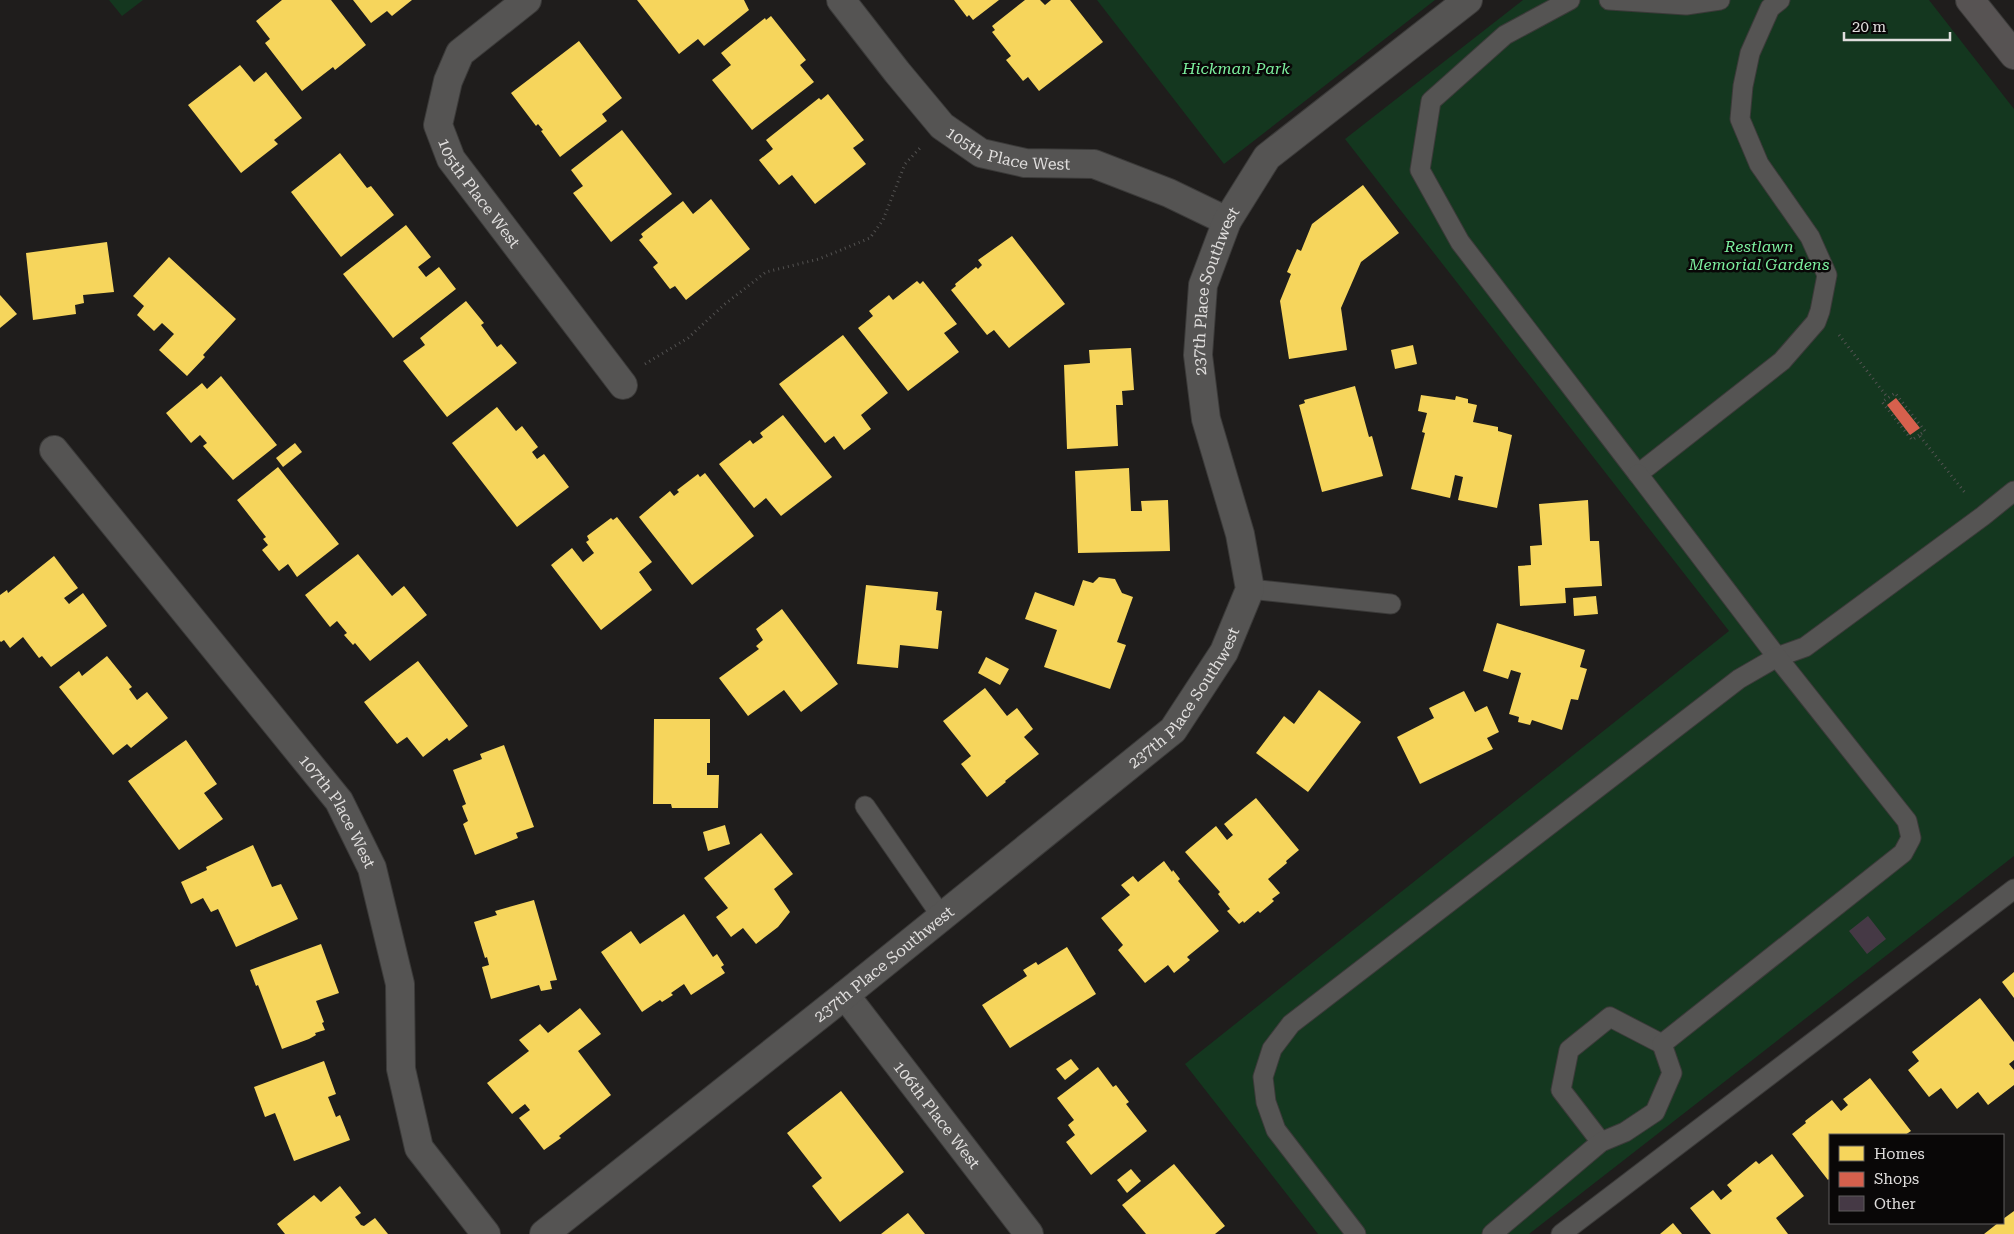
<svg xmlns="http://www.w3.org/2000/svg" width="2014" height="1234" font-family="'Roboto Serif',serif">
	<rect width="100%" height="100%" fill="#1f1d1c"/>
	<g fill="#14371f">
		<polygon points="109,0 143,0 122,16"/>
		<polygon points="1097,0 1435,0 1224,164"/>
		<polygon points="1523,0 1929,0 2014,109 2014,856 1529,1234 1318,1234 1185,1064 1729,631 1345,139"/>
	</g>
	<g fill="#f6d55c">
		<polygon points="282,0 331,0 366,45 335,70 333,67 302,91 265,43 270,39 256,21"/>
		<polygon points="353,0 412,0 392,16 387,11 371,23"/>
		<polygon points="637,0 744,0 749,10 704,46 698,39 679,54"/>
		<polygon points="954,0 999,0 973,20 969,15 967,17"/>
		<polygon points="1025,0 1040,0 1045,5 1051,0 1070,0 1103,42 1039,91 1028,77 1023,81 1006,60 1011,56 992,32 995,30 992,26"/>
		<polygon points="771,16 806,60 800,65 814,82 752,130 712,80 731,65 721,53 765,18 766,20"/>
		<polygon points="579,41 622,98 602,114 607,121 560,157 541,131 543,130 538,124 536,126 511,93"/>
		<polygon points="240,65 254,82 266,72 302,118 274,140 278,144 241,173 188,105"/>
		<polygon points="828,94 864,140 853,148 866,164 815,204 792,175 779,185 759,160 773,149 766,140 819,98 821,100"/>
		<polygon points="622,130 672,194 611,242 573,193 583,186 571,170"/>
		<polygon points="340,153 367,188 371,186 394,215 341,257 291,192"/>
		<polygon points="1363,185 1399,233 1361,262 1341,308 1347,350 1289,359 1280,301 1291,274 1287,272 1297,249 1301,251 1312,224"/>
		<polygon points="711,199 750,249 686,300 675,286 670,289 653,267 658,263 639,240 643,237 641,234 683,201 693,214"/>
		<polygon points="406,225 431,257 418,267 426,277 439,267 456,289 393,338 343,274"/>
		<polygon points="1012,236 1065,304 1009,348 994,330 987,335 951,290 956,286 955,284 976,267 978,269 982,265 978,260"/>
		<polygon points="107,242 114,292 83,295 84,303 75,305 76,314 33,320 26,253"/>
		<polygon points="169,257 236,319 203,355 205,357 187,376 159,350 174,334 162,323 154,331 137,315 144,306 133,296"/>
		<polygon points="917,281 920,284 923,281 957,324 944,333 959,352 908,391 858,328 873,316 869,311 889,295 893,300"/>
		<polygon points="0,295 17,314 0,328"/>
		<polygon points="466,301 484,323 481,325 497,347 501,344 517,363 447,417 403,361 425,345 420,338"/>
		<polygon points="843,335 888,393 861,415 871,429 844,450 834,436 825,443 779,384"/>
		<polygon points="1413,345 1417,364 1395,369 1391,350"/>
		<polygon points="1131,348 1134,390 1122,391 1123,405 1116,405 1118,446 1067,449 1064,365 1090,363 1089,350"/>
		<polygon points="221,376 277,445 233,480 203,446 207,443 200,435 191,443 166,413 202,383 207,389"/>
		<polygon points="1355,386 1369,437 1372,436 1383,476 1322,492 1299,405 1305,403 1304,400"/>
		<polygon points="1421,395 1455,400 1456,396 1468,399 1468,403 1477,405 1473,422 1498,427 1498,431 1512,435 1497,508 1458,500 1463,477 1455,475 1450,498 1411,489 1425,433 1422,432 1427,413 1418,411"/>
		<polygon points="497,407 516,431 522,426 538,447 532,452 537,459 544,454 569,487 517,527 452,443"/>
		<polygon points="783,415 832,477 781,516 766,498 754,508 719,464 750,440 753,444 763,437 760,433"/>
		<polygon points="295,443 302,452 283,467 276,458"/>
		<polygon points="278,467 339,544 297,577 288,564 279,571 262,550 268,545 263,539 266,537 237,500"/>
		<polygon points="1129,468 1131,511 1142,511 1141,501 1168,500 1170,551 1078,553 1075,471"/>
		<polygon points="705,473 754,536 692,585 639,517 670,491 674,496 679,492 677,490 698,474 700,477"/>
		<polygon points="1588,500 1590,541 1599,541 1602,586 1565,588 1566,603 1520,606 1518,566 1531,565 1530,546 1542,545 1539,504"/>
		<polygon points="617,517 652,562 639,572 652,590 601,630 551,565 572,548 583,562 594,553 586,542 589,540 587,536 611,518 613,520"/>
		<polygon points="358,554 392,596 404,586 427,615 370,661 355,643 353,645 344,635 347,633 337,621 330,627 305,595"/>
		<polygon points="54,556 78,588 64,598 69,604 83,593 107,626 51,667 42,656 39,658 23,637 10,648 4,640 1,642 0,641 0,595 7,590 8,593"/>
		<polygon points="1099,577 1115,579 1122,593 1133,597 1117,642 1126,645 1110,689 1044,667 1057,630 1025,619 1035,592 1074,606 1083,580 1093,583"/>
		<polygon points="866,585 938,592 936,610 942,611 938,649 900,645 898,668 857,664"/>
		<polygon points="1596,596 1598,614 1574,616 1573,598"/>
		<polygon points="782,609 838,684 801,712 784,690 748,716 719,678 759,649 756,646 763,640 756,629"/>
		<polygon points="1497,623 1585,650 1580,667 1587,669 1578,700 1571,699 1562,730 1532,720 1530,725 1518,722 1519,717 1509,714 1521,673 1511,670 1508,679 1483,671"/>
		<polygon points="107,656 132,687 129,689 137,700 147,692 168,718 131,748 127,744 113,755 59,687 79,671 82,676"/>
		<polygon points="986,657 1009,669 1000,685 978,673"/>
		<polygon points="418,661 468,726 449,741 447,738 423,757 407,737 397,744 364,702"/>
		<polygon points="985,688 1007,716 1017,708 1033,729 1024,737 1039,754 1005,781 1006,782 987,797 961,764 971,756 943,721"/>
		<polygon points="1319,690 1361,722 1308,792 1256,753 1284,716 1294,724"/>
		<polygon points="1464,691 1475,712 1487,706 1499,732 1487,738 1493,749 1420,784 1397,737 1434,718 1429,708"/>
		<polygon points="654,719 710,719 710,763 707,763 707,775 719,775 718,808 672,808 671,804 653,804"/>
		<polygon points="186,740 217,784 204,793 223,819 179,850 128,781"/>
		<polygon points="504,745 534,827 516,833 518,838 475,855 463,824 468,821 462,806 466,804 453,770 482,759 480,754"/>
		<polygon points="1256,798 1299,850 1286,861 1287,863 1268,879 1280,893 1272,899 1274,901 1260,913 1258,911 1244,923 1243,921 1239,924 1227,911 1230,909 1218,894 1220,892 1185,852 1216,826 1227,840 1233,835 1224,824"/>
		<polygon points="725,825 730,844 708,851 703,832"/>
		<polygon points="761,833 793,874 774,889 790,912 778,927 756,944 743,928 731,937 716,917 728,908 704,878"/>
		<polygon points="253,845 272,887 281,884 298,919 236,947 218,909 211,912 203,898 191,904 181,882 207,870 206,867"/>
		<polygon points="1164,861 1172,872 1173,870 1180,879 1178,881 1219,931 1187,957 1190,960 1174,973 1168,965 1145,983 1118,950 1123,945 1101,918 1130,895 1121,885 1133,876 1138,882"/>
		<polygon points="534,900 557,980 550,981 552,989 541,991 539,985 491,999 482,967 489,965 487,957 485,958 474,922 497,915 495,911"/>
		<polygon points="684,914 713,957 717,954 724,965 721,967 725,973 691,995 684,984 671,993 673,995 662,1002 660,1000 642,1012 601,952 631,931 640,944"/>
		<polygon points="321,944 339,993 316,1001 324,1022 322,1023 325,1030 315,1033 316,1035 309,1039 282,1049 258,985 256,986 250,970"/>
		<polygon points="1067,947 1096,994 1010,1048 982,1005 1027,976 1023,970 1036,962 1038,965"/>
		<polygon points="2014,972 2014,998 2002,982"/>
		<polygon points="1980,998 2014,1042 2014,1060 2009,1064 2014,1070 2014,1085 1988,1105 1978,1092 1957,1109 1941,1088 1929,1097 1908,1070 1919,1061 1912,1052"/>
		<polygon points="580,1008 601,1034 578,1051 611,1095 559,1136 561,1138 544,1150 519,1118 530,1110 525,1104 512,1114 487,1083 529,1051 519,1040 540,1024 548,1033"/>
		<polygon points="1071,1059 1079,1069 1065,1080 1056,1069"/>
		<polygon points="324,1061 336,1094 328,1097 336,1117 340,1115 350,1140 294,1161 275,1113 265,1117 254,1087"/>
		<polygon points="1098,1067 1113,1087 1116,1085 1129,1102 1126,1104 1147,1131 1091,1175 1066,1142 1075,1135 1068,1125 1074,1120 1057,1098"/>
		<polygon points="1870,1078 1911,1131 1905,1135 1830,1135 1830,1178 1828,1180 1792,1134 1806,1123 1805,1121 1832,1100 1841,1111 1848,1105 1843,1099"/>
		<polygon points="841,1091 904,1172 840,1222 812,1186 822,1178 787,1133"/>
		<polygon points="1772,1154 1804,1196 1776,1218 1788,1234 1711,1234 1690,1208 1713,1190 1721,1200 1732,1191 1727,1185 1756,1161 1759,1164"/>
		<polygon points="1174,1164 1225,1226 1215,1234 1146,1234 1122,1205"/>
		<polygon points="1131,1169 1141,1181 1127,1193 1117,1180"/>
		<polygon points="340,1186 361,1213 355,1217 361,1225 364,1226 375,1218 388,1234 285,1234 277,1224 314,1195 321,1202"/>
		<polygon points="2014,1211 2014,1234 1984,1234 1998,1223 2003,1223 2003,1219"/>
		<polygon points="908,1213 925,1234 881,1234"/>
		<polygon points="1673,1223 1682,1234 1660,1234"/>
	</g>
	<polygon fill="#d6604d" points="1896,398 1920,428 1910,435 1887,405"/>
	<polygon fill="#453945" points="1868,916 1886,939 1867,954 1849,931"/>
	<g fill="none" stroke-linecap="round" stroke-linejoin="round">
		<g stroke="#3b3a39" stroke-width="21">
			<g id="lane">
				<polyline points="1570,0 1505,35 1431,101 1420,170 1460,242 1638,474 1782,361 1816,322 1820,311 1827,275 1810,237 1759,164 1740,119 1743,86 1750,53 1770,8 1780,0"/>
				<polyline points="1609,0 1686,5 1720,0"/>
				<polyline points="1638,474 1777,657 1805,647 1983,516 2014,491"/>
				<polyline points="1250,589 1391,604"/>
				<polyline points="865,806 942,917"/>
				<polyline points="1601,1142 1561,1090 1569,1050 1610,1017 1662,1044"/>
				<polyline points="1356,1234 1276,1130 1266,1102 1263,1077 1272,1049 1291,1024 1739,679 1777,657 1907,821 1911,838 1903,853 1662,1044 1672,1073 1655,1112 1625,1132 1601,1142 1492,1234"/>
				<polyline points="1561,1234 2014,889"/>
			</g>
		</g>
		<g stroke="#3b3a39" stroke-width="30">
			<g id="street">
				<path id="s1" d="M527 0 460 53 448 81 438 125 451 159 623 385"/>
				<path id="s2" d="M841 0 897 72 942 126 981 153 1025 163 1094 164 1169 193 1227 221"/>
				<path id="s3" d="M54 450 339 801 372 868 400 984 401 1069 419 1148 486 1234"/>
				<path id="s4" d="M845 995 1029 1234"/>
				<path id="s5" d="M544 1234 845 995 1173 730 1224 652 1250 589 1240 534 1206 419 1198 355 1203 285 1227 221 1267 157 1468 0"/>
			</g>
		</g>
		<g stroke="#3b3a39" stroke-width="30">
			<polyline id="secondary" points="1970,0 2014,55"/>
		</g>
		<g stroke="#535251" stroke-width="3" stroke-dasharray="1 4" stroke-linecap="butt">
			<polyline points="1839,335 1888,398"/>
			<polyline points="645,364 688,338 725,304 766,272 819,259 870,238 883,220 905,164 920,148"/>
			<polyline points="1919,435 1912,440 1882,402 1895,393 1925,431 1919,435 1966,494"/>
		</g>
		<use href="#lane" stroke="#555453" stroke-width="19"/>
		<use href="#street" stroke="#555453" stroke-width="28"/>
		<use href="#secondary" stroke="#575353" stroke-width="28"/>
	</g>
	<g text-anchor="middle" stroke-width="5" stroke-linejoin="round" paint-order="stroke">
		<g font-size="16" font-style="italic" fill="#7cef9e" stroke="#090707">
			<text x="1236" y="74">Hickman Park</text>
			<text x="1759" y="252">Restlawn<tspan x="1759" dy="18">Memorial Gardens</tspan></text>
		</g>
		<g font-size="16" fill="#e0dedd" stroke="#090707">
			<text dy="6" stroke="none"><textPath href="#s2" startOffset="234">105th Place West</textPath></text>
			<text dy="6" stroke="none"><textPath href="#s1" startOffset="241">105th Place West</textPath></text>
			<text dy="6" stroke="none"><textPath href="#s5" startOffset="1274">237th Place Southwest</textPath></text>
			<text dy="6" stroke="none"><textPath href="#s5" startOffset="838">237th Place Southwest</textPath></text>
			<text dy="6" stroke="none"><textPath href="#s3" startOffset="460">107th Place West</textPath></text>
			<text dy="6" stroke="none"><textPath href="#s5" startOffset="434">237th Place Southwest</textPath></text>
			<text dy="6" stroke="none"><textPath href="#s4" startOffset="151">106th Place West</textPath></text>
		</g>
	</g>
	<rect x="1829" y="1134" width="175" height="90" fill="#090707" stroke="#5f5d5d"/>
	<rect x="1839" y="1146" width="25" height="15" fill="#f6d55c" stroke="#5f5d5d"/>
	<text x="1874" y="1159" font-size="15" fill="#e0dedd">Homes</text>
	<rect x="1839" y="1172" width="25" height="15" fill="#d6604d" stroke="#5f5d5d"/>
	<text x="1874" y="1184" font-size="15" fill="#e0dedd">Shops</text>
	<rect x="1839" y="1196" width="25" height="15" fill="#453945" stroke="#5f5d5d"/>
	<text x="1874" y="1209" font-size="15" fill="#e0dedd">Other</text>
	<path d="M1844 32v8h106v-8" fill="none" stroke="#e0dedd" stroke-width="2.5"/>
	<text x="1852" y="32" font-size="15" fill="#e0dedd" stroke="#090707" stroke-width="4" paint-order="stroke">20 m</text>
</svg>
